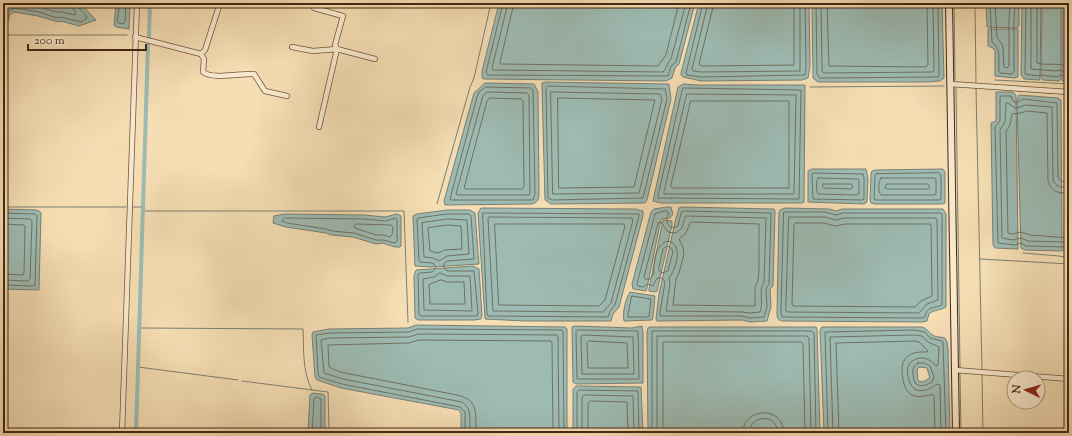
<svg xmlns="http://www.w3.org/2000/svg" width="1072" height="436" font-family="'Sorts Mill Goudy',serif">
	<rect width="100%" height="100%" fill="#f5ddb4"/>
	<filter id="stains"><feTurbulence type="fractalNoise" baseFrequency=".005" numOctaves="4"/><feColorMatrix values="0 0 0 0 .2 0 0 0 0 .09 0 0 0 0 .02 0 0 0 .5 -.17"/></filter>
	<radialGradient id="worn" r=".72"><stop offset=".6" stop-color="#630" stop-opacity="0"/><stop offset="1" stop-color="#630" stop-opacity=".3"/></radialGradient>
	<g fill="#9dbbb3" stroke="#7a8073" fill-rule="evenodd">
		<polygon points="3,3 80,3 96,20 79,26 61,21 58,22 38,16 14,12 10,14 6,28 3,29"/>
		<polygon points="116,3 130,3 129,29 116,27 114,25"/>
		<polygon points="499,3 695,3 679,64 675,68 672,78 666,81 483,79 482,77 482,71"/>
		<polygon points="699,3 809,3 810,66 808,78 802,80 701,81 683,77 681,75 681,73"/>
		<polygon points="812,3 942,3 944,78 940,81 927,82 818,82 813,78 813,74"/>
		<polygon points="986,3 1019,3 1019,26 1017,28 987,27"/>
		<polygon points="1022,3 1041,3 1040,80 1024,79 1021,75"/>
		<polygon points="1042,3 1061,3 1061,79 1059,81 1043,80 1041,77"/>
		<polygon points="1062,3 1069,3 1069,82 1062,81"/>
		<polygon points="988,29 1018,29 1018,77 1014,78 995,76 995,51 993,48 988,46"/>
		<polygon points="545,82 669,84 671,99 647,200 645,203 551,204 545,200 542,87 542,83"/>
		<path d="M485 83 534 84 538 92 539 194C539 200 537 203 531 204L445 205 444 201 474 93Z"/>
		<polygon points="683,84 695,85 805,85 804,202 802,203 661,203 653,201 678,87"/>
		<polygon points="996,92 1013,92 1016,95 1018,249 995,248 993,245 991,123 996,121"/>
		<polygon points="1019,95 1058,98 1061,100 1062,251 1025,250 1021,248 1017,100"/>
		<polygon points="1069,98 1069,255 1065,254 1064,252 1065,106 1065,100"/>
		<polygon points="812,169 866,169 868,178 867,202 864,204 808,202 808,171"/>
		<polygon points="941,169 943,169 945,172 945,203 942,204 875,204 871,203 870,200 871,174 872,171 875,170"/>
		<polygon points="667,207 671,207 673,214 670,218 661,219 647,288 646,291 633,289 632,284 651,212 654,209"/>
		<polygon points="682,207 774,209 775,211 773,286 770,289 771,307 767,321 750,322 742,320 657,321 656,319 659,294 676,218 679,208"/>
		<polygon points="481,208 635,209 643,211 643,216 619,307 613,314 611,321 525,321 485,319 478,213"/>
		<path d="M785 208 829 209 836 211 842 209H943L946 214V307C942 310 932 310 929 314 928 316 928 319 927 321L922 322 782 321C777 320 777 317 777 312L779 213 780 210Z"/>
		<polygon points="3,209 36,210 39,211 41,213 39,290 3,289"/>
		<polygon points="447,210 470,210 475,213 479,264 431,267 415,266 413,216 417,214"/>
		<polygon points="284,214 364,215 385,217 397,214 401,216 401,246 400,247 395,247 382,243 376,244 353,237 331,235 326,233 286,227 273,223 274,216"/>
		<polygon points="663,220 672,221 672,225 657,291 655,292 649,291 649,289"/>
		<polygon points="473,266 479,269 482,316 481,319 474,320 418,320 415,318 414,276 416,270"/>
		<path d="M630 292 655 296 653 317 652 320 624 321C622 313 626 298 630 292Z"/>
		<polygon points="416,325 565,327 567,329 567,433 461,433 461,413 459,410 341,388 317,380 315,377 312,335 313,332 329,329 408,328"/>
		<polygon points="575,326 632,328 642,326 643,333 643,383 576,384 573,382 572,327"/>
		<polygon points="650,327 816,327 817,329 820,433 769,433 767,428 758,430 758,433 648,433 647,331 648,328"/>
		<path d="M822 327H922C928 329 929 333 934 336 937 337 942 337 945 338L947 342 948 349 950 433H824L820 330ZM919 367 927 368 930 378 923 382 918 381 917 370Z"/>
		<polygon points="576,386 641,387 643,433 573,433 573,389"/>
		<polygon points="312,393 323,394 325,396 325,433 308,433 310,395"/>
	</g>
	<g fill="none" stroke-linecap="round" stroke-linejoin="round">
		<g stroke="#717163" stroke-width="1">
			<polyline points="17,3 40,7 56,12 62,12 75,15 76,13 73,8 72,3"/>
			<polyline points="120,3 117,22 119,23 123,24 125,22 126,3"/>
			<polyline points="503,3 486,72 488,75 668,76 671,66 676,62 691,3"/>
			<path d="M508 3 492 68 493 70 663 72C666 70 667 63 671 59L686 3"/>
			<polyline points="514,3 500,62 501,64 658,66 666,55 679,3"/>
			<polyline points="703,3 686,73 687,75 701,77 805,75 806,66 805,3"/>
			<polyline points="708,3 692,69 693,71 701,72 800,71 800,3"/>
			<polyline points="714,3 699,64 701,66 794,65 794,3"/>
			<polyline points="816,3 817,74 818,76 820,78 938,77 939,75 938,3"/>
			<polyline points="821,3 822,71 824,73 933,72 934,70 933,3"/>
			<polyline points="827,3 829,66 926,67 928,65 927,3"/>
			<path d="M990 3 992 42C1002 49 998 59 999 71L1000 73 1012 74 1014 72V32C1013 27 1015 10 1015 3"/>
			<path d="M995 3 997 38 1002 44 1003 48 1004 67 1007 68 1009 66V33C1008 27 1010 10 1010 3"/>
			<polyline points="1026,3 1025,74 1037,76 1041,75 1057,77 1061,75 1069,78"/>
			<polyline points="1031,3 1031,69 1056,71 1061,70 1069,73"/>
			<path d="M1037 3V63C1047 66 1060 62 1069 67"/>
			<polyline points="3,23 7,12 15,8 39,12 57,18 61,17 81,22 86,19 87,17 78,7 78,3"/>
			<polygon points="548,86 665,89 667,99 643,198 552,200 548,198 546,88"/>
			<polygon points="486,87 531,88 533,90 535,194 533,200 451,200 450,199 477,97 479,92"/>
			<polygon points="683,88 801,90 799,199 658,198 658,196"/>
			<polygon points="488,92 527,93 529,95 530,193 529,195 458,195 456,194 482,99 483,96"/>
			<polygon points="551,92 660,94 662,99 639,193 553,194"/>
			<polygon points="687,94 796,95 794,194 664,194 664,192"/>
			<polygon points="490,98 521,99 523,101 524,187 522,189 466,189 464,188 487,101"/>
			<polygon points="558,98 655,100 634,187 559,188"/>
			<polygon points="691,101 789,101 789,188 672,188 671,186"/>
			<polyline points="1069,103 1068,177 1065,182 1061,181 1058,177 1057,103 1023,99 1016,103 1013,101 1011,96 1001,96 1000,98 1000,121 995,127 998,243 1015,245 1020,243 1026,246 1064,247 1069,251"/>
			<polygon points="813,173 863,174 864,178 864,199 862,200 813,199 812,175"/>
			<polygon points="939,173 941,175 941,198 940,200 876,200 874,199 875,176 876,174"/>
			<path d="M818 178 858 179 859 180V194L857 195 818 194C816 191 816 181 818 178Z"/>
			<path d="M881 178H934L936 179V194L934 195H881C878 192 878 182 881 178Z"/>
			<polygon points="823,184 851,184 853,187 851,189 824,188 823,187"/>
			<polygon points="887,184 928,184 930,188 928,189 887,189 885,188"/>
			<path d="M1069 185C1062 189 1056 187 1053 180L1052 107 1025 105 1020 107 1015 108 1008 103H1006L1005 122 1000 130 1002 238 1013 240 1021 238 1028 241 1063 242 1069 244"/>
			<path d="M1069 192C1059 195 1051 191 1048 181L1047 113 1027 111 1021 113 1012 114 1010 125 1006 132 1008 233 1012 234 1021 232 1030 235 1069 238"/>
			<path d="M666 211 669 213C665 219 666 226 673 228L678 226 681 213 683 211 771 213 769 284 766 289 767 307 764 317 750 318 742 316H660V312L665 283 664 280 661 278H657L653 286 647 284 643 287 638 286 637 284 655 214Z"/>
			<path d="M784 212H825L836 215 843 213H941L942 215V305C934 309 927 305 925 317L922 318 782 317 781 312Z"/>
			<polyline points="3,213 35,214 37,216 35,285 33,286 3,285"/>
			<polygon points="483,213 639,214 639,216 615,305 610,311 608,317 488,316 487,313"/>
			<path d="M447 214H469L471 216 474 259 447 261C442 264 443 269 448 271H474L478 313 477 316H421L419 314 418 274 420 273 432 272 436 268 433 263 420 262 419 261 417 219 419 218Z"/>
			<path d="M687 216 766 218 764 282C758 291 764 302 760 312L750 313 742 312 666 311 670 283 669 278C676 269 684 244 668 241 655 244 653 264 654 274L650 279H645L644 277 658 223 661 222 668 232 676 233 682 228 685 217Z"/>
			<polygon points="489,217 632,218 633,220 611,303 603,312 493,311 488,219"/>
			<polygon points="789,217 825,217 836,220 844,218 936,218 937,220 938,300 927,304 919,313 787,312 786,310"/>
			<polyline points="3,218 30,219 32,221 30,279 28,281 3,280"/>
			<polygon points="285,218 364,219 386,221 396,218 397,220 397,241 395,243 383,240 376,240 354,233 332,231 326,229 287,223 282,221"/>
			<polygon points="448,219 467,220 469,254 447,256 439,261 433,258 424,257 422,223"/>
			<polygon points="692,222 759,224 759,268 758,280 755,287 755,306 673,305 676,279 679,273 684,254 683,247 679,239 686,233 690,223"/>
			<polygon points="796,223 824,223 835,226 845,224 930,224 931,226 932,296 921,301 915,307 793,306 792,304 794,225"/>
			<polyline points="3,224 24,225 25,227 24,273 23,275 3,274"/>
			<polygon points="356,224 391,225 393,227 392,235 390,237 383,235 376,235 355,228 354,226"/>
			<polygon points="495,224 624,224 625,226 605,300 599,306 499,305"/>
			<polygon points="448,225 461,226 462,249 445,250 438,253 430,251 428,228"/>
			<polygon points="668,246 672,249 673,252 668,271 662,273 659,271 659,267 663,249"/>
			<polygon points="440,273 447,276 470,276 472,311 424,310 423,279 434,277"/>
			<polygon points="441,280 447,282 464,282 465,304 430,304 429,285"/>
			<polygon points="632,296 651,299 649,317 628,317"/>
			<polygon points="578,330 638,331 639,379 577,379 576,332"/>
			<polygon points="583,335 633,337 634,374 582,374 581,337"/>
			<polygon points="589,341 627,343 628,368 588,368 587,343"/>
			<path d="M918 363H925L930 366 934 377 932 382C926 385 921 388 915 383 913 376 910 367 918 363Z"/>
			<polyline points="312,433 314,399 316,397 321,399 321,433"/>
			<polyline points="465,433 465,412 460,407 342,384 319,377 318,372 316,335 329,333 409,332 417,329 562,330 563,332 564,433"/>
			<path d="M470 433C469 422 473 409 462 402L343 379 324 373 321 340 329 338 409 337 418 334 557 335 558 337 559 433"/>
			<path d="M476 433C475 415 480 400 457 395L340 372 329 367 328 345 409 343 419 340 551 341 552 343 553 433"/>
			<polyline points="577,433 577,392 579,390 638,391 639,433"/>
			<polyline points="582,433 582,397 584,395 633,396 634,433"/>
			<polyline points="588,433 588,403 590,401 627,402 628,433"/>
			<polyline points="652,433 652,331 811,331 814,333 816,433"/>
			<polyline points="657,433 657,336 807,336 809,338 811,433"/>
			<polyline points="663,433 663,342 801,342 803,344 805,433"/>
			<path d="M743 433C742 408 783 404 784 433"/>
			<path d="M749 433C749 415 777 412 778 433"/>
			<polyline points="828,433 825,332 914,330 925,332 930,338 942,341 943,343 946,433"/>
			<path d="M833 433 830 337 914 335 922 336 928 342 939 347 938 365 936 366C929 357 918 355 910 363 907 367 907 371 908 376 911 394 924 394 937 384L940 385 941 433"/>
			<path d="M839 433 836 343 914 341 919 342 928 351 926 352C907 351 899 360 903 379 904 386 906 391 912 395 920 399 927 394 934 395L935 433"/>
		</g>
		<g stroke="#7a8073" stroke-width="1">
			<polyline points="299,3 307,4"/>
			<polyline points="954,3 955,80"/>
			<polyline points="975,3 976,84"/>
			<polyline points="314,4 334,6 335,3"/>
			<polyline points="3,35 127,35"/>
			<polyline points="995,80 1069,84"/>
			<polyline points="810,87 944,86"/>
			<polyline points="956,88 960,367"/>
			<polyline points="976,88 982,370"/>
			<polyline points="1018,91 1066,94"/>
			<polyline points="437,204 470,87 474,78 491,3"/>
			<polyline points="3,207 126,207"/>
			<polyline points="133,207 143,207"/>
			<polyline points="143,211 404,211 408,322"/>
			<polyline points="1023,253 1059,256 1069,258"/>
			<polyline points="980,259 1069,264"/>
			<path d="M139 328 303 329C304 349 302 371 312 390"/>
			<polyline points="138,367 238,380"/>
			<polyline points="960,374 961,433"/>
			<polyline points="982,374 983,433"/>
			<polyline points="242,381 328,392 329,428 328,433"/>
		</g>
		<g stroke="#9dbbb3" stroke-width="4">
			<polyline points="149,37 150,3"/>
			<polyline points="136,433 148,44"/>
		</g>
		<g stroke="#71543b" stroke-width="6">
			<g id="street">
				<polyline points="310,3 314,8 343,16 335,45 337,49 375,59"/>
				<path d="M135 37 201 54 204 59 203 72C213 80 241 73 254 74L265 91 287 96"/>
				<polyline points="292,47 313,51 337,49 319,127"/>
				<polyline points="201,54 205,50 220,3"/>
				<polyline points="950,84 1069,92"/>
				<polyline points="955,370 1069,379"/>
				<polyline points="122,433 137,3"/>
			</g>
		</g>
		<g stroke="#452713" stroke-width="8">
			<polyline id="secondary" points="949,3 956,433"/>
		</g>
		<use href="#street" stroke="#f8e9ce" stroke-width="4.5"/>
		<use href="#secondary" stroke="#f8e9ce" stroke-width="6"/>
	</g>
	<rect width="1072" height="436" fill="none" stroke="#f5ddb4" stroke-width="16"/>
	<rect x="4" y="4" width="1064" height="428" fill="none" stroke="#452713" stroke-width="2"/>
	<rect x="8" y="8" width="1056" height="420" fill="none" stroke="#452713"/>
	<g transform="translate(1026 390) rotate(275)"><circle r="19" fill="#f8e9ce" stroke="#b09b83"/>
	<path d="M0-3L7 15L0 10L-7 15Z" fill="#8f2418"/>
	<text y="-6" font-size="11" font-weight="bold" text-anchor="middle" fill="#452713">N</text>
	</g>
	<path d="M28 44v6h118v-6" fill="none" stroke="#452713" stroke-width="2"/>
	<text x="34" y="44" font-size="12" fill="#452713" stroke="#f8e9ce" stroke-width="3" paint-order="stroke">200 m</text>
	<rect width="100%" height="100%" filter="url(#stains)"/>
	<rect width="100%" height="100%" fill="url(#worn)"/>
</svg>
